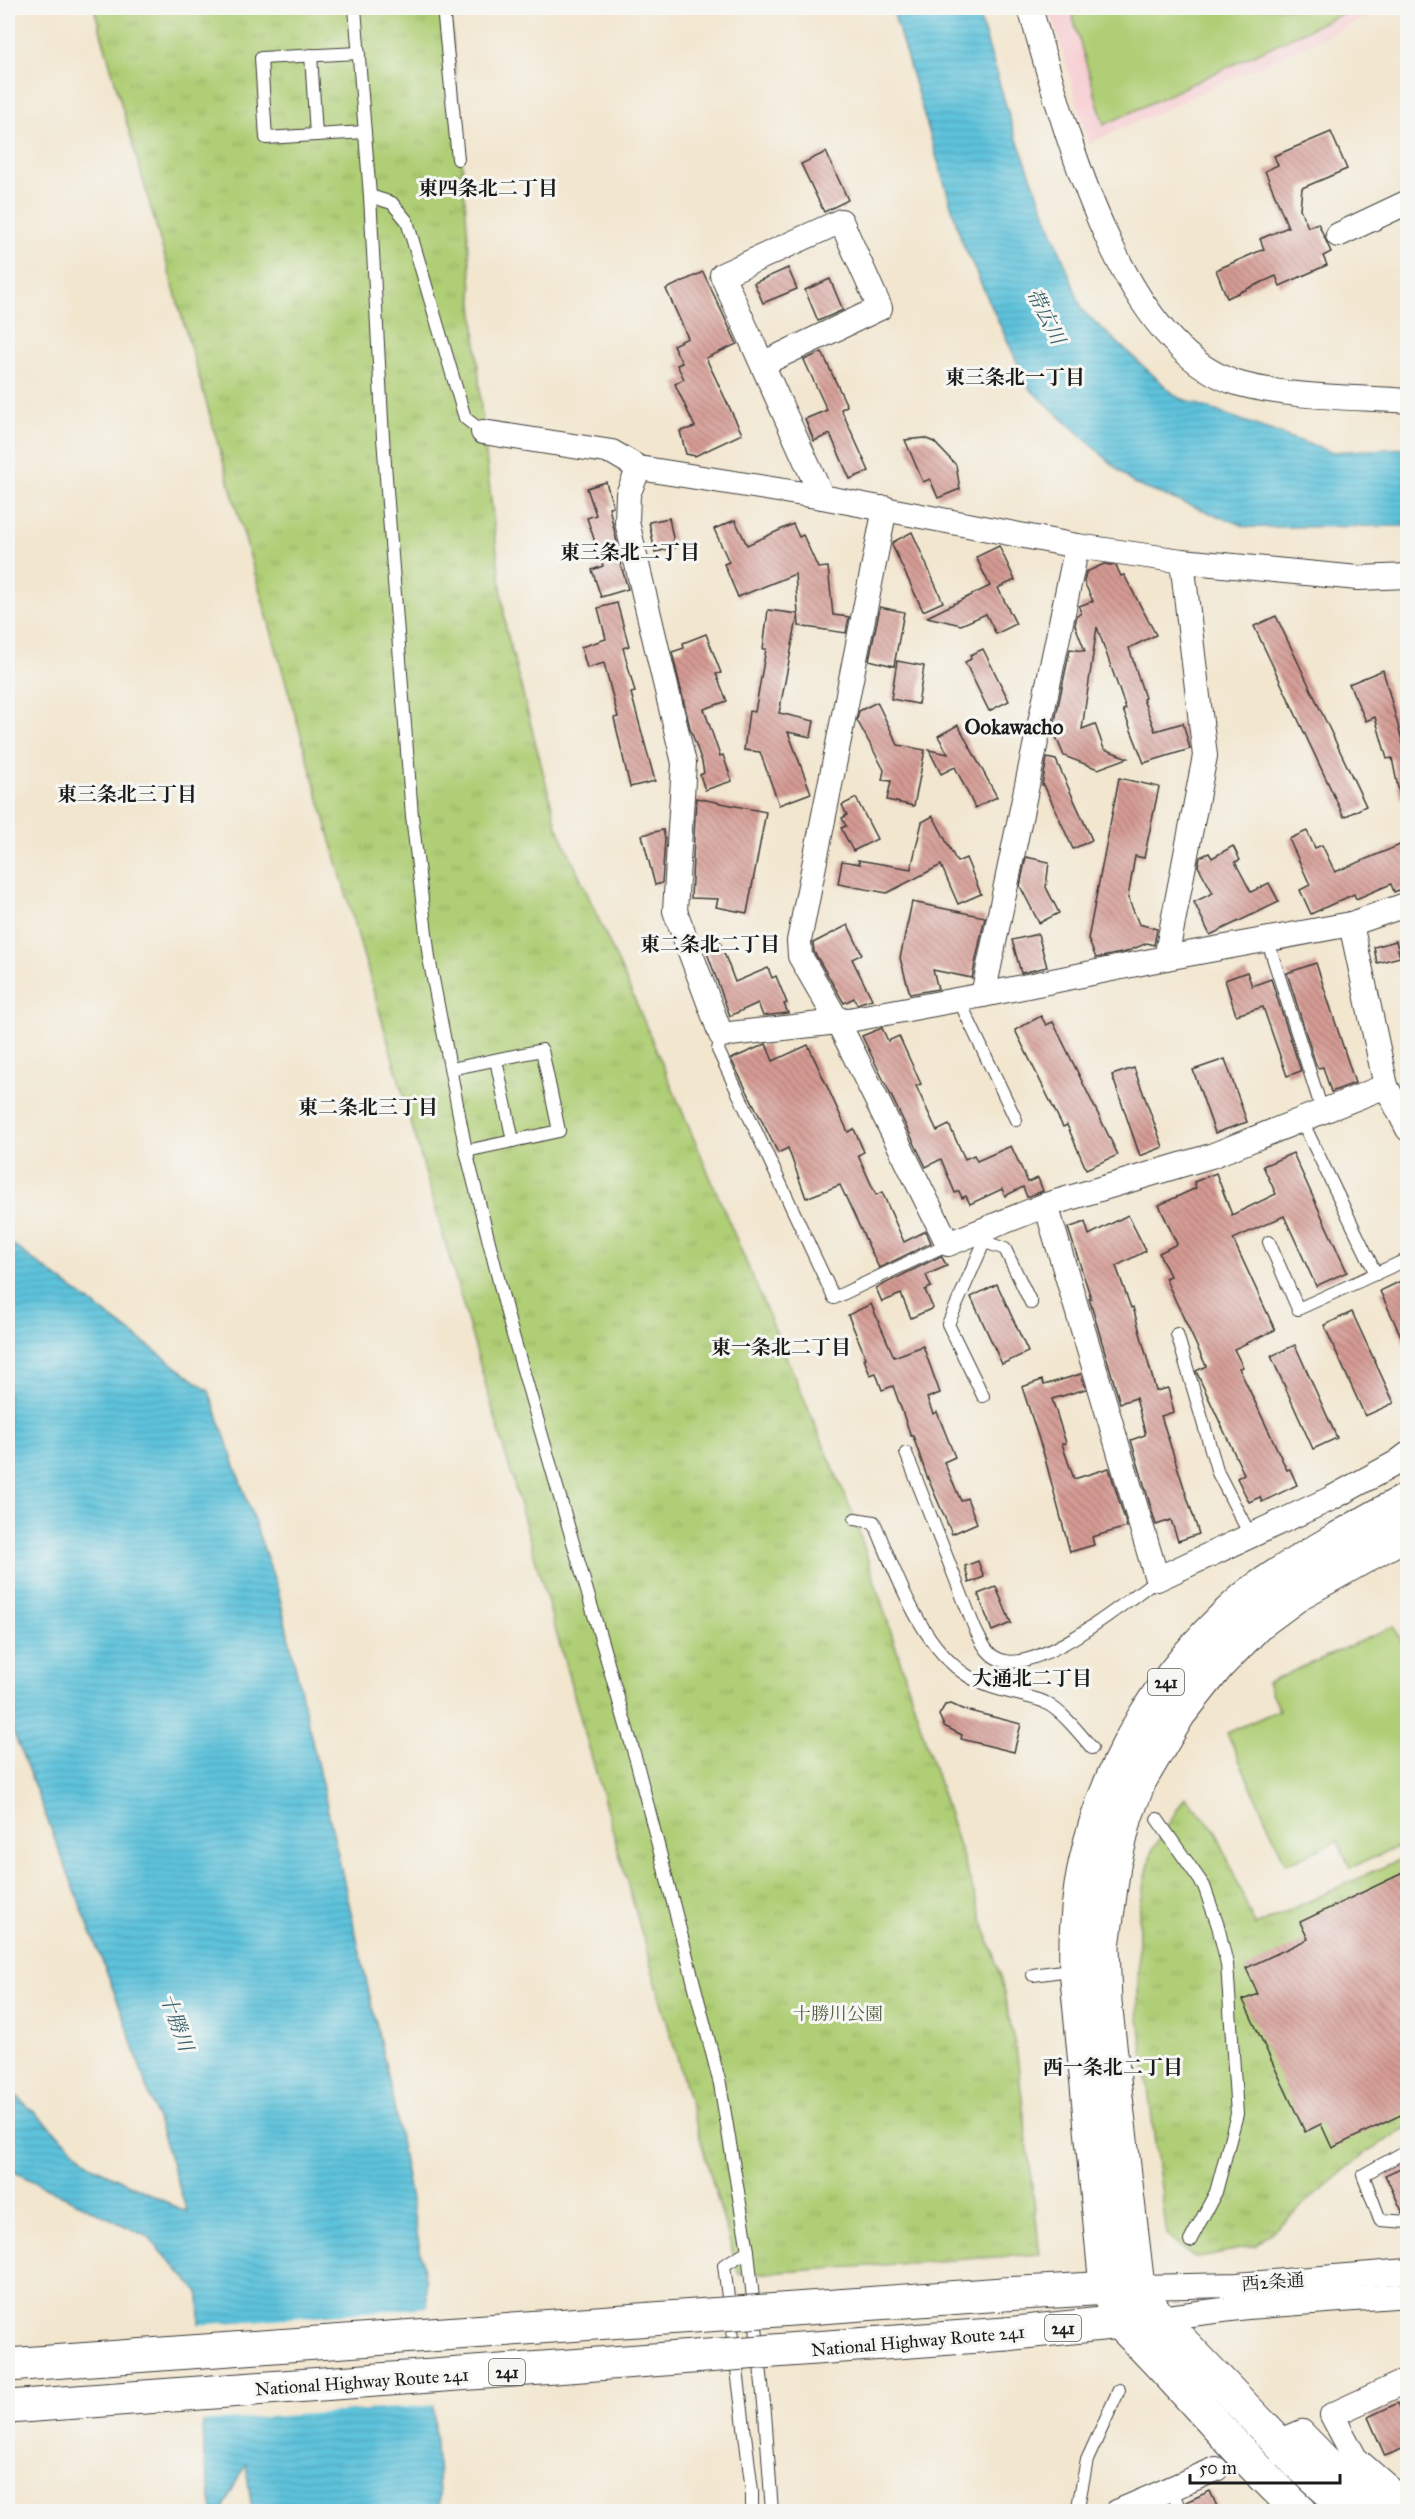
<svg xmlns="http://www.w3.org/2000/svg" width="1415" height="2519" font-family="'IM FELL Great Primer','Noto Serif JP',serif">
	<defs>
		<pattern id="park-tufts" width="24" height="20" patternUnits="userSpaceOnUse" patternTransform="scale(1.5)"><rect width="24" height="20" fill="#afce75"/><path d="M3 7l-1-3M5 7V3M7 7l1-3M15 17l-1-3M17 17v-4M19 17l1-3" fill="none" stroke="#96b065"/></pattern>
		<pattern id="water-rules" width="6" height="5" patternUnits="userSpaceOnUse" patternTransform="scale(1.5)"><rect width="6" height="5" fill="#5dc2db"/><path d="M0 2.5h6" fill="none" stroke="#50a6bb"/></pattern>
		<pattern id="building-back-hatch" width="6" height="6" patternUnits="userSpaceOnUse" patternTransform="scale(1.5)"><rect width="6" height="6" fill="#d59b94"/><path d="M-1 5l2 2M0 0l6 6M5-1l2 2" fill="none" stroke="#ac7e78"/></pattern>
	</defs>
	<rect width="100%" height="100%" fill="#f6f6f2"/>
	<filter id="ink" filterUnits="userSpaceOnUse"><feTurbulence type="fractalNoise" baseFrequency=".0167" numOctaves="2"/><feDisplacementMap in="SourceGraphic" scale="12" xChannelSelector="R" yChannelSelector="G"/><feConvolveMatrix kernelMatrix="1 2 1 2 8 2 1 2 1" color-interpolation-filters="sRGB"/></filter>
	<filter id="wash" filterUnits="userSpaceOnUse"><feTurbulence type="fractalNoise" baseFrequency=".008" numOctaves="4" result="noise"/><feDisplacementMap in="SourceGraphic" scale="24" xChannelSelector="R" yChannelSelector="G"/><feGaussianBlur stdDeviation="1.35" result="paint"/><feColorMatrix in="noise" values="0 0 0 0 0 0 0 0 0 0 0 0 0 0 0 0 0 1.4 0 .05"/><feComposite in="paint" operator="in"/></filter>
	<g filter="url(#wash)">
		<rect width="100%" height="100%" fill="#f2e6cf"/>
		<polygon fill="#f7cfd3" points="1050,8 1387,8 1089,144"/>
		<g fill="#afce75" stroke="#667548" stroke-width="1.5">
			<polygon points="1070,8 1354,8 1104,125"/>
			<polygon points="1394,1626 1407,1654 1407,1843 1350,1868 1338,1841 1286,1864 1227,1733 1279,1710 1267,1683"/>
		</g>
		<g fill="url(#park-tufts)" stroke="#667548" stroke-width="1.5">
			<polygon points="94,8 450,8 483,431 506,629 557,826 638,1007 855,1519 1000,1975 1017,2055 1040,2254 739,2275"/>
			<polygon points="1185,1797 1216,1831 1255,1926 1407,1856 1407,2128 1366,2152 1255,2246 1194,2258 1167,2235 1138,2011 1139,1912 1151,1853"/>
		</g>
		<g fill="url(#water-rules)" stroke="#3c6f7c" stroke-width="1.5">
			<polygon points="892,8 977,8 1013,129 1083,311 1177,397 1331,452 1407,448 1407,526 1247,527 1134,484 1029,388 962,242"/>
			<polygon points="8,1241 209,1391 278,1590 390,2085 426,2282 440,2511 252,2511 246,2464 222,2511 213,2511 204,2458 199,2293 148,2237 8,2169 8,2088 94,2167 187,2212 125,2020 8,1718"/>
		</g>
		<polygon fill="#f2e6cf" points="431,2307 437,2405 200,2422 197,2325"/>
		<g id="blocks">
			<g fill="url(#building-back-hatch)">
				<polygon points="1331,132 1347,169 1302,188 1300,209 1308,227 1318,223 1331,252 1323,256 1327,265 1280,286 1276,276 1227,298 1216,270 1264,249 1260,239 1288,227 1265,171 1278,165 1274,156"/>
				<polygon points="826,152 848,200 824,212 801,164"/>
				<polygon points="788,268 797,289 763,303 754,283"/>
				<polygon points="703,272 737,344 706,358 742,434 695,456 686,454 680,431 695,427 675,384 684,379 677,365 682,363 673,345 688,338 666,289"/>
				<polygon points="830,279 843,310 818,321 805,290"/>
				<polygon points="822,352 847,406 841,409 869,471 850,479 830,434 814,441 805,419 827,410 804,360"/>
				<polygon points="924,438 934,442 956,465 960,489 938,498 930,479 923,482 905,440"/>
				<polygon points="606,482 613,506 609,507 619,551 617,552 628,589 601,597 592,570 603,566 587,518 596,515 587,488"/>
				<polygon points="669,518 675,548 655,552 649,522"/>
				<polygon points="735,520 747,545 793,524 799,537 803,535 818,568 828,567 833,615 849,617 846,633 799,626 795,574 738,597 724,564 729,562 714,529"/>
				<polygon points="912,532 943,602 923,611 892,545 893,542"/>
				<polygon points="999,546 1015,580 998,588 1016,624 996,634 986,614 961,625 927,617 990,586 976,557"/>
				<polygon points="1104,564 1116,566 1121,576 1124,575 1156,635 1129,648 1145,698 1143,699 1155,731 1183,723 1190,749 1144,763 1123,710 1126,709 1097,627 1082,729 1095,724 1104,749 1128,758 1098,769 1064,756 1053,730 1070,649 1085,651 1075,625 1077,615 1081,614 1079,606 1093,601 1084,582 1086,572"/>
				<polygon points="617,603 629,646 623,648 635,692 631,693 655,781 630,787 614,718 618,717 604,663 587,668 581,647 606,639 598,608"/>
				<polygon points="880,607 904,612 894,666 869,660"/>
				<polygon points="768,610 798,614 779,713 814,721 811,737 788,732 811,793 779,805 760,752 744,750 749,711 755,712 766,649 763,649"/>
				<polygon points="1276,616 1366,806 1344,817 1254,626"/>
				<polygon points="706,634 721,673 716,674 727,701 704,709 720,756 723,755 732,781 705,790 700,775 704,773 702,762 690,728 672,652 684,648 683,643"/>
				<polygon points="983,649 1009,701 989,711 965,662 971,659 970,655"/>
				<polygon points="897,661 924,666 918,704 891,699"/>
				<polygon points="1383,670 1407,759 1407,797 1400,798 1392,758 1387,759 1375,717 1366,721 1349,684"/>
				<polygon points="877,702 898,745 925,750 914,806 887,800 891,781 882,780 884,770 857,720 859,711"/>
				<polygon points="958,725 997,797 975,808 955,767 941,774 929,750 948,754 938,736"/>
				<polygon points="1047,758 1056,760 1092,840 1073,849 1044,785 1042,785"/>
				<polygon points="1119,778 1159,787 1144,858 1135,856 1128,898 1139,924 1157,929 1154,945 1147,943 1126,952 1096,958 1088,939"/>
				<polygon points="696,798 766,812 747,913 716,907 718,899 691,898"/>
				<polygon points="856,798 877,839 853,851 841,828 846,826 842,818 847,815 842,805"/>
				<polygon points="933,816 957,862 966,858 981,894 958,904 941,865 887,893 838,884 842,861 860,864 858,860 911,869 922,822"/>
				<polygon points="663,830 665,839 662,883 655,885 642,835"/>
				<polygon points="1307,831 1315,848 1322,845 1335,872 1407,842 1407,887 1394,892 1391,884 1356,899 1354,894 1311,914 1300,890 1310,885 1289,839"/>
				<polygon points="1233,846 1240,860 1235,862 1251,892 1269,883 1279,902 1210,935 1194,902 1213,893 1198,866 1200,857 1209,853 1212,858"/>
				<polygon points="1026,857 1049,862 1046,887 1059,913 1039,923 1020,886"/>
				<polygon points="912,902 985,917 972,978 933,970 938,989 910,994 900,958"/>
				<polygon points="848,925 862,954 852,959 872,999 857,1004 854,998 844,1003 814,952 813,943"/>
				<polygon points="717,934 735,982 768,968 772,978 776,976 787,1003 784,1004 788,1013 763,1016 758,1003 730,1016 702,939"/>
				<polygon points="1038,934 1047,967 1021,973 1012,940"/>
				<polygon points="1396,941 1400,957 1377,963 1374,947"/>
				<polygon points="1316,963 1355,1083 1331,1092 1323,1067 1318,1068 1316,1065 1287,973"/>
				<polygon points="1247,972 1252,986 1271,979 1301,1071 1287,1076 1263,1007 1236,1015 1225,980"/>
				<polygon points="1041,1016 1046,1025 1053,1022 1118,1155 1086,1169 1067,1125 1063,1127 1015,1030"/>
				<polygon points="882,1028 888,1041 899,1036 921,1084 916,1086 937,1131 949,1125 965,1159 974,1155 977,1161 1011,1146 1028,1182 1038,1178 1043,1191 1027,1197 1023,1187 1005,1196 1002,1189 970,1204 966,1196 962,1198 959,1191 955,1193 941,1159 926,1167 862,1036"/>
				<polygon points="766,1044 773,1061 808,1045 848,1132 854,1129 864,1152 858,1155 876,1195 882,1192 904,1242 926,1231 931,1243 879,1268 840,1185 806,1198 788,1148 778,1153 731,1059"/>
				<polygon points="1225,1059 1247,1122 1215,1133 1193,1070"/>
				<polygon points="1134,1068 1163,1147 1140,1156 1112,1075"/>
				<polygon points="1293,1153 1347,1272 1316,1286 1284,1216 1233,1239 1275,1330 1234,1349 1243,1367 1239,1368 1287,1470 1290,1469 1297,1485 1262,1502 1260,1497 1249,1502 1237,1478 1244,1474 1196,1371 1206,1366 1165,1278 1170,1276 1159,1253 1177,1244 1159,1205 1196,1188 1194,1182 1216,1173 1232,1215 1276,1194 1263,1166"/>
				<polygon points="1128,1215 1146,1251 1116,1266 1131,1308 1133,1307 1156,1391 1168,1388 1174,1412 1161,1416 1199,1534 1178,1541 1171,1520 1156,1525 1131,1440 1145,1435 1145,1432 1136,1398 1120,1403 1089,1298 1091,1298 1068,1228 1085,1222 1089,1235"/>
				<polygon points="941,1256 947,1266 926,1275 931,1287 925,1290 933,1308 911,1318 901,1294 882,1302 876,1288"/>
				<polygon points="1407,1278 1407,1349 1380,1291"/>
				<polygon points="997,1284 1028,1352 1002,1364 971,1297"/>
				<polygon points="871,1304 894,1357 923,1346 940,1393 927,1398 933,1414 937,1412 955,1457 944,1462 961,1501 967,1498 977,1523 952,1534 926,1474 913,1436 911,1436 893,1386 882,1390 876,1373 870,1375 864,1359 866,1358 848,1315"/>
				<polygon points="1352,1312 1394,1403 1365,1416 1324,1325"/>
				<polygon points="1295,1345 1337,1438 1313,1449 1271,1356"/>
				<polygon points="1081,1374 1086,1389 1052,1399 1066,1443 1062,1444 1074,1479 1109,1468 1127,1527 1092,1537 1094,1545 1070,1552 1044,1455 1022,1387 1042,1380 1044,1385"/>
				<polygon points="978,1561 984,1577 969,1583 965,1566"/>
				<polygon points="996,1587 1011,1623 992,1631 978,1594"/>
				<polygon points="951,1704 962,1709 1021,1724 1014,1752 961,1739 962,1735 944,1726 939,1715 945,1705"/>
				<polygon points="1407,1871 1407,2112 1332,2148 1321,2124 1305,2132 1243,2000 1258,1994 1246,1968 1308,1939 1300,1922"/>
				<polygon points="1407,2165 1407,2214 1403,2213 1385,2175"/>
				<polygon points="1398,2403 1407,2426 1407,2447 1385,2456 1368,2417"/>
				<polygon points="1210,2491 1219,2511 1189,2511 1186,2502"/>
			</g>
		</g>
	</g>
	<g filter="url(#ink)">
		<use href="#blocks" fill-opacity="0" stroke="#3c3a37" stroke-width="1.5"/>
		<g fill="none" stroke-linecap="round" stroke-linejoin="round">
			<g stroke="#3c3a37" stroke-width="14">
				<g id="lane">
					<polyline points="355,8 370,196 383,438 412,816 429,958 466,1151 510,1325 636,1760 720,2084 748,2251 765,2413 772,2512"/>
					<polyline points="443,8 458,159"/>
					<polyline points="359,53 261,58 266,138 365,132"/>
					<polyline points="311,55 316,135"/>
					<polyline points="370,196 392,203 407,221 465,418 483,432"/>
					<polyline points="1267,939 1323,1113"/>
					<polyline points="959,1000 1016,1120"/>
					<polyline points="721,1035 718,1050 834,1298 948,1244"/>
					<polyline points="496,1060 513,1141"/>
					<polyline points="451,1069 542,1050 559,1131 466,1151"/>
					<polyline points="1302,1121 1376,1274"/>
					<polyline points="985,1242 1005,1249 1031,1303"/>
					<polyline points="1269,1242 1298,1309 1408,1259"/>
					<polyline points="1177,1334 1218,1473 1250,1535"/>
					<polyline points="983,1396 948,1324 990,1229"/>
					<path d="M906 1453 975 1629C982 1643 988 1658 1005 1661 1044 1669 1126 1602 1157 1579"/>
					<path d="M855 1519 874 1522C896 1573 920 1646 968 1676 985 1687 1006 1691 1025 1696 1031 1698 1040 1699 1046 1703 1064 1713 1079 1733 1092 1748"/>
					<polyline points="1157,1819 1204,1886 1218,1926 1227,1964 1237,2114 1216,2192 1190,2241"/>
					<polyline points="1033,1975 1076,1969"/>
					<polyline points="1408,2150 1363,2175 1380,2220 1408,2222"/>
					<polyline points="748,2251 724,2265 752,2491 752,2512"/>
					<polyline points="1171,2489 1181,2512"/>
					<polyline points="1077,2512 1087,2460 1119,2390"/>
				</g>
			</g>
			<g stroke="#3c3a37" stroke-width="26">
				<g id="street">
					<path d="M1030 8C1062 116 1117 349 1240 384 1293 398 1353 397 1408 401"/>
					<polyline points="1338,235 1408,202"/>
					<polyline points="762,364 880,308 841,221 722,275 822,497"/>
					<polyline points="483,432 612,452 639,468 822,497 1077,546 1182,561 1358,578 1408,576"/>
					<polyline points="639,468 628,494 627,522 684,763 675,911 721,1035 838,1022 983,995 1166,958 1351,924 1408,904"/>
					<polyline points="885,508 799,941 800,956 838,1022 948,1244 1046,1205 1211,1156 1386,1086"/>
					<polyline points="1351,924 1386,1086 1408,1129"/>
					<polyline points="1166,958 1205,756 1182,561"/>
					<polyline points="983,995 1077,546"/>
					<polyline points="1046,1205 1157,1579 1330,1499 1396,1463 1408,1454"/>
					<polyline points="1138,2287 1237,2285 1408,2271"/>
					<polyline points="1159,2318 1247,2307 1408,2295"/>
					<polyline points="1408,2380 1332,2415 1355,2458 1395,2493 1408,2501"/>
					<polyline points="1290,2437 1302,2432 1354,2485 1392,2512"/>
					<polyline points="1117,2512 1216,2469"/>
				</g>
			</g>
			<g stroke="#3c3a37" stroke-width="35">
				<g id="secondary">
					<polyline points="1159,2318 1298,2463 1352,2512"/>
					<path d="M1120 2323C1182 2384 1237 2453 1301 2512"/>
				</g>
			</g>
			<g stroke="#3c3a37" stroke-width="35">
				<g id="highway">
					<polyline points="1003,2294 1127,2287"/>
					<path d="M1120 2323 1106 2287 1076 1969C1071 1826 1138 1691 1245 1598 1266 1581 1290 1567 1313 1553 1344 1535 1376 1516 1408 1499"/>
					<polyline points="1006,2334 1159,2318 1138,2287 1105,2002 1103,1946 1114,1865 1126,1816 1140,1780 1179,1714 1218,1665 1259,1623 1301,1592 1408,1532"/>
				</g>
			</g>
			<use href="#lane" stroke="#fff" stroke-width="12"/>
			<use href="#street" stroke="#fff" stroke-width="24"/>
			<use href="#secondary" stroke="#fff" stroke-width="33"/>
			<use href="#highway" stroke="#fff" stroke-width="33"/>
			<g stroke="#3c3a37" stroke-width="35" stroke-linecap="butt">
				<g id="highway-bridge">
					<polyline points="8,2365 1003,2294"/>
					<polyline points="8,2407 1006,2334"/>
				</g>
			</g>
			<use href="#highway-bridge" stroke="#fff" stroke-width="33"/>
		</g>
	</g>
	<g text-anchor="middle" stroke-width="6" stroke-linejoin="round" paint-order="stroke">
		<g fill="#f6f6f2" stroke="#5d5d5c" stroke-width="1.5">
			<rect x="1148" y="1669" width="36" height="26" rx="4.5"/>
			<rect x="1045" y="2315" width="36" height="26" rx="4.5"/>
			<rect x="489" y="2359" width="36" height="26" rx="4.5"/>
		</g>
		<g font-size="16" font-weight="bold" fill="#1c1c1c">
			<text x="1166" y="1688">241</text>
			<text x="1063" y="2334">241</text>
			<text x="507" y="2378">241</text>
		</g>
		<g font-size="18" fill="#4f5a3b" stroke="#f6f6f2">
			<text x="838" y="2020">十勝川公園</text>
		</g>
		<g font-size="18" fill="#1c1c1c" stroke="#f6f6f2">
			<text transform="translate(1273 2282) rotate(-4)" y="6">西2条通</text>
			<text transform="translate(918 2341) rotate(-5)" y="6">National Highway Route 241</text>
			<text transform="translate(362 2382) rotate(-4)" y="6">National Highway Route 241</text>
		</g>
		<g font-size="20" font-weight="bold" fill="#1c1c1c" stroke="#f6f6f2">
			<text x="488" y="195">東四条北二丁目</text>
			<text x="1015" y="384">東三条北一丁目</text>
			<text x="630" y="559">東三条北二丁目</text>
			<text x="127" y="801">東三条北三丁目</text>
			<text x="710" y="951">東二条北二丁目</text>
			<text x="368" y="1114">東二条北三丁目</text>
			<text x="781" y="1354">東一条北二丁目</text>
			<text x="1032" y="1685">大通北二丁目</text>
			<text x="1113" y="2074">西一条北二丁目</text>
		</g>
		<g font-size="20" font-style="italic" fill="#365e68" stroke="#f6f6f2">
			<text transform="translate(1046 316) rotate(63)" y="7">帯広川</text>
			<text transform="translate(177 2022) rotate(70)" y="7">十勝川</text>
		</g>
		<g font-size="21" font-weight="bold" fill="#1c1c1c" stroke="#f6f6f2">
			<text x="1014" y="734">Ookawacho</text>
		</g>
	</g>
	<rect width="1415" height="2519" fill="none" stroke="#f6f6f2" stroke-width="30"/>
	<path d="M1190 2474v9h150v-9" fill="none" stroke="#1c1c1c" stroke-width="3"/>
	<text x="1199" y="2474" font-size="18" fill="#1c1c1c" stroke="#f6f6f2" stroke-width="4.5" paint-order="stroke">50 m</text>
</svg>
